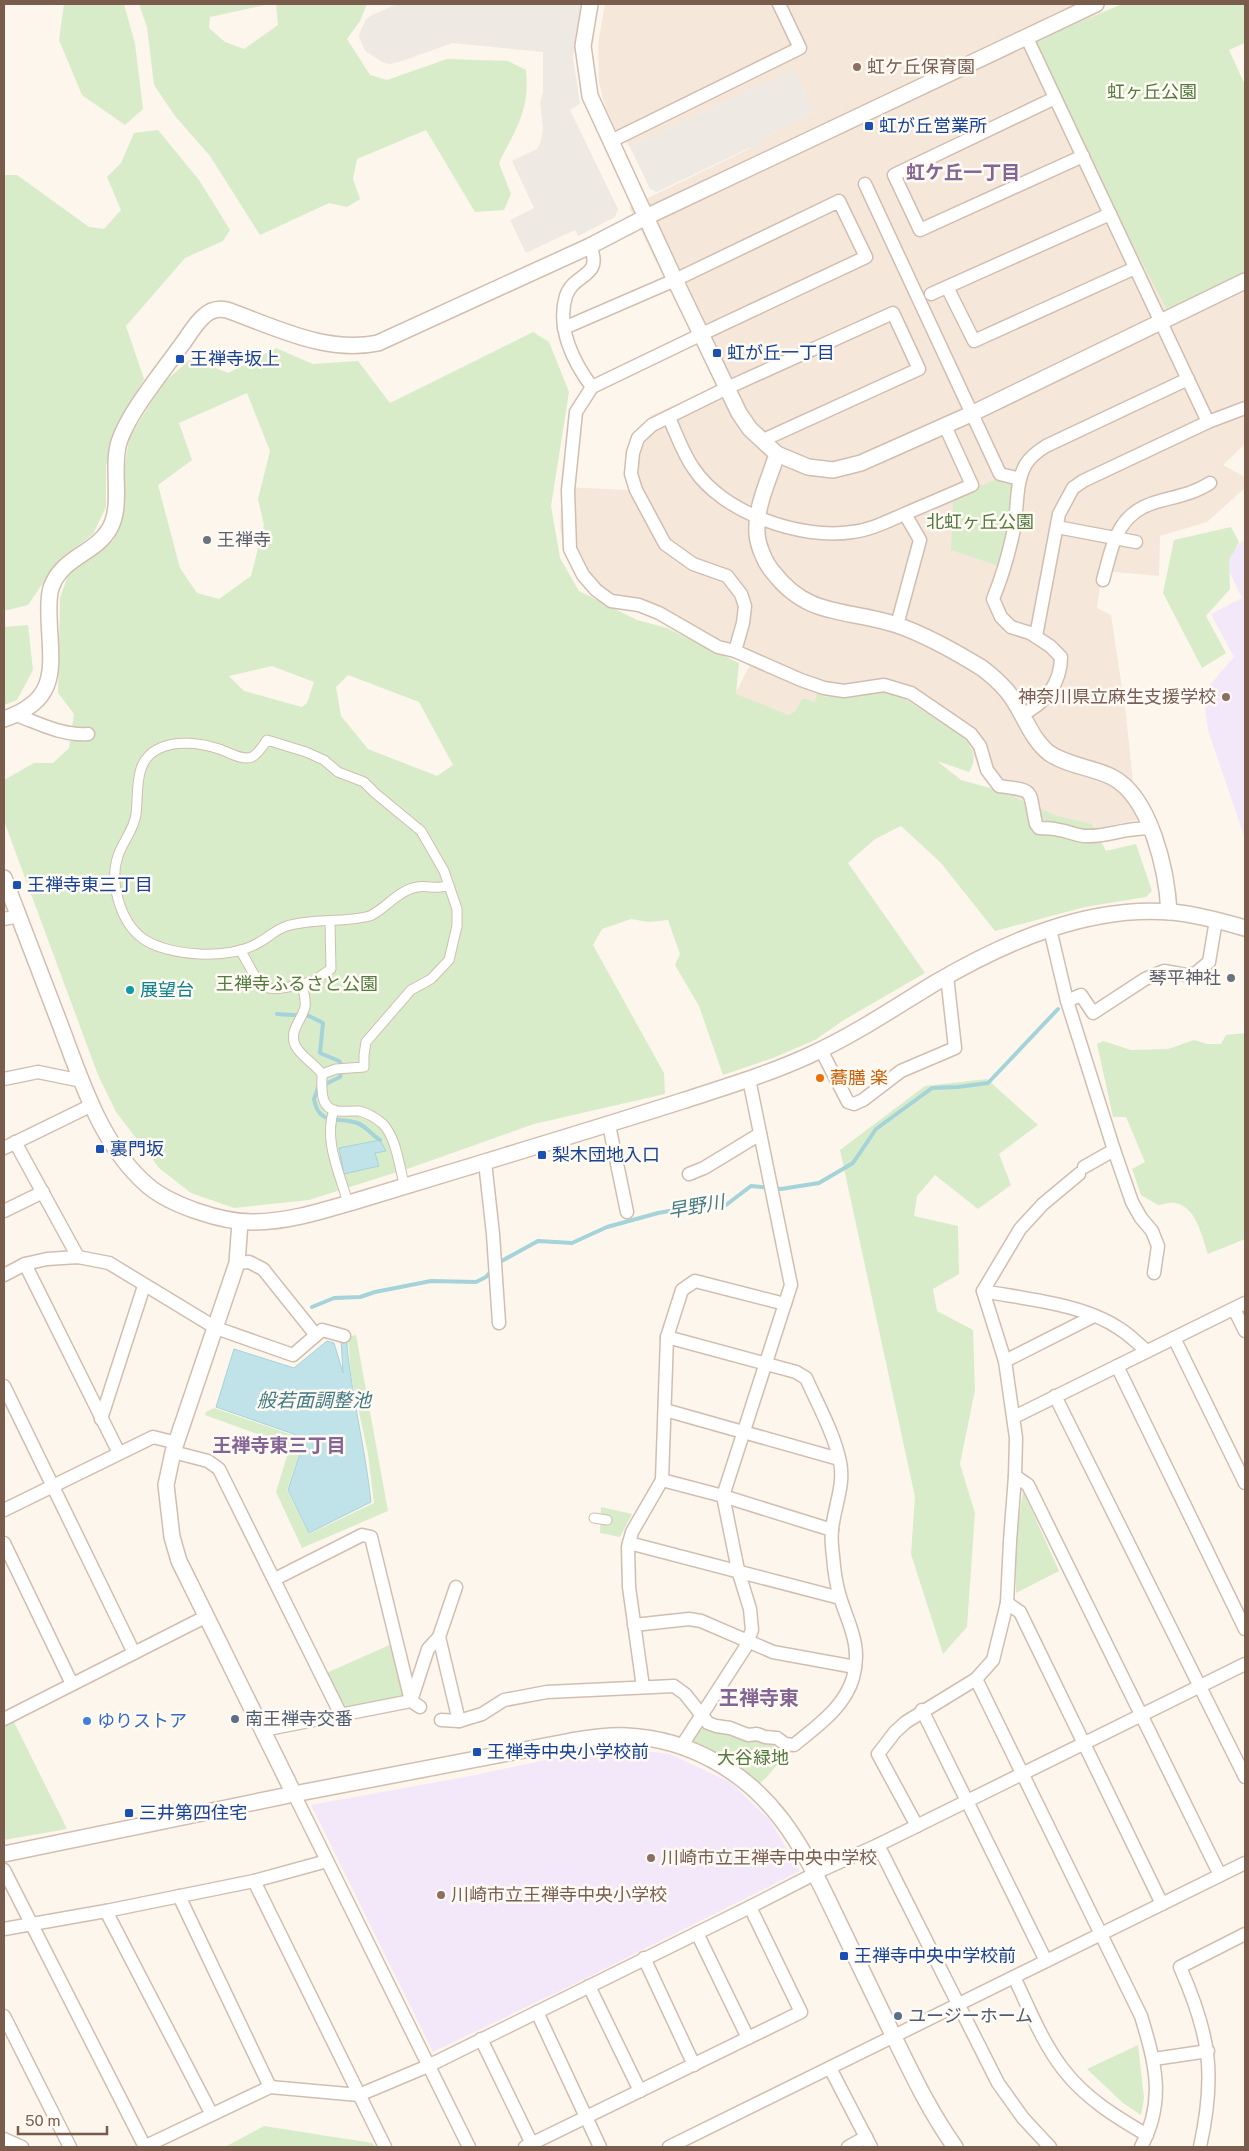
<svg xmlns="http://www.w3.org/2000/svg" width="1249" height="2151" font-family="'Public Sans','Noto Sans JP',sans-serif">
	<rect width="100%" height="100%" fill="#fdf6ec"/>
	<polygon fill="#f5e8da" points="605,4 1103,4 1028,36 1245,274 1245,444 1223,465 1245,477 1245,488 1207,522 1160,536 1159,576 1102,571 1097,608 1111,615 1126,715 1137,820 1089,830 1028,826 988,781 975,759 971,747 962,736 894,692 874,690 824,697 815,702 803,698 794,712 789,715 735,694 751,663 638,610 609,606 587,591 572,568 565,556 560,527 562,487 628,490 625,461 628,444 652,415 713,388 716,383 629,207 753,147 767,136 814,112 794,69 630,147 615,128 604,103 599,82 598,44"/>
	<g fill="#efe9e4">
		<polygon points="397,4 582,4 573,57 580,104 570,110 618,209 615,217 578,236 575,230 526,253 510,220 534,208 512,161 537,149 541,141 543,129 540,102 543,93 543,52 453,43 399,62 390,64 384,63 365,51 359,37 360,32 366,19 372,15"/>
		<polygon points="794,69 814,112 767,136 760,142 760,147 755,150 753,147 745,150 657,192 650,189 630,147"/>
	</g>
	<g fill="#f3e8fa">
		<polygon points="1245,539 1245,839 1208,730 1205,707 1209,686 1234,657 1211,614 1242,598 1223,558"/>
		<polygon points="615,1750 637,1750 670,1754 730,1782 770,1820 800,1871 570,1986 433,2052 311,1805 470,1776 555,1758"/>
	</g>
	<g fill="#d8ecc9" fill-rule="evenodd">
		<polygon points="64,4 124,4 135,44 143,109 125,125 82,95 59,40"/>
		<path d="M139 4H270L210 17 209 28 225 42 244 49 278 25 276 4H367L360 21 347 39 370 75 387 80 447 59 508 61 526 70C530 111 516 128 499 163L511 194 504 210 475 212 426 130 357 159 353 179 360 199 347 207 329 203 260 235 210 156 175 116 154 85 147 27Z"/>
		<polygon points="1122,4 1245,4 1245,43 1229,50 1245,85 1245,274 1168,312 1028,44"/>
		<polygon points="158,130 199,180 230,230 223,241 185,258 126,326 144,379 119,422 106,466 106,507 93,534 58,561 28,605 4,611 4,175 17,175 89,227 104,229 121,210 107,177 121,163 134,133"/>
		<path d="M533 332 549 342 569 392 551 506 560 558 579 591 637 620 667 628 739 663 736 694 789 715 794 712 803 698 815 702 817 693 824 697 874 690 894 692 962 736C973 748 978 758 969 772L937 761 961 780 1001 791 1057 816 1092 824 1106 851 1136 844 1152 891 1146 897 1085 907 995 931 941 863 901 826 875 839 848 863 925 973 844 1020 815 1040 773 1058 723 1075 699 1006 675 965 680 954 668 920 649 922 631 919 602 929 593 945 664 1073 665 1094 534 1124 410 1168 309 1200 234 1208 191 1193 159 1168 116 1112 98 1075 4 821V780L34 763H53L69 748 74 714 58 693 60 598 69 572 114 540 129 438 163 383 192 358 228 373 276 348 313 364 358 361 390 403ZM247 393 270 451 258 499 264 525 251 576 219 599 197 593 180 568 158 485 192 460 179 423ZM272 666 314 682 307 703 302 707 244 691 229 676ZM348 675 419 702 453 765 437 776 368 749 341 716 336 687Z"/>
		<polygon points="995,480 1016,483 999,566 951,550 953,502 973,489"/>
		<polygon points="1231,527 1239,542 1229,560 1230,589 1206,616 1226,653 1202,668 1163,593 1174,540"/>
		<polygon points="28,625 33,670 17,700 4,705 4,627"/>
		<path d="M1245 1033V1239L1208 1254C1202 1237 1196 1205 1174 1203 1169 1202 1163 1205 1158 1205L1141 1195 1132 1169 1145 1162 1126 1117H1113L1097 1044 1103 1041 1131 1050 1168 1049 1194 1040 1207 1044H1221L1226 1035Z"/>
		<polygon points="987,1079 1038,1125 999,1154 1011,1185 978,1209 935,1175 917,1196 914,1216 958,1226 959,1274 933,1289 937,1311 973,1330 975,1390 960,1464 975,1513 967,1627 943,1654 911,1554 915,1497 840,1150 925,1086"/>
		<polygon points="356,1335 388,1511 302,1548 276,1492 290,1446 205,1415 206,1412 214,1408 304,1439 287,1490 309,1534 374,1503 368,1454 351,1375 348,1337"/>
		<polygon points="1023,1491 1059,1571 1016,1593 1016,1539"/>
		<polygon points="601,1507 632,1514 620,1537 600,1533"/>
		<polygon points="394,1643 407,1698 342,1709 324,1674"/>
		<polygon points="700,1717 791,1748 766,1778 755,1787 684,1746"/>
		<polygon points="13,1720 67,1829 4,1840 4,1724"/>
		<polygon points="1138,2045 1144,2098 1141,2115 1123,2103 1087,2069"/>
		<polygon points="264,2126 372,2143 375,2147 225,2147"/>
	</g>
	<g fill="#bfe3e8" stroke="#a5d3da">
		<polygon points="380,1140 386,1151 375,1153 379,1166 344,1174 339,1148"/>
		<path d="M346 1334C350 1391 365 1445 371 1502L309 1533 288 1490 305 1438 216 1407 234 1349 294 1368 327 1341 334 1343 343 1373 341 1339Z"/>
	</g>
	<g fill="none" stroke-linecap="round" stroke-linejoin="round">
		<g stroke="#a5d3da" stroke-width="4">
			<path d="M277 1014 309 1016 323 1023 320 1053 339 1061 343 1067 340 1077 318 1088 314 1099C319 1127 338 1116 357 1123 366 1126 372 1135 380 1140"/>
			<polyline points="498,1263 538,1241 572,1243 607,1227 658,1213 692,1207 726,1205 751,1186 781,1189 819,1183 853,1163 876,1129 932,1088 958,1087 988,1083 1058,1009"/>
			<polyline points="312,1307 334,1298 360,1297 375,1292 431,1281 476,1282 486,1277 492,1270"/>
		</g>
		<g stroke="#d1beb0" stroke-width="11">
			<g id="pedestrian">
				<path d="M330 922 331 969 312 982 301 984C304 992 306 999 305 1007 302 1020 289 1030 295 1045 300 1056 314 1063 322 1074 322 1082 321 1093 324 1101 331 1116 347 1110 359 1111 368 1113 376 1118 383 1124 397 1139 399 1167 405 1187"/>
				<path d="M240 950C261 983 256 997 301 984"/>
				<path d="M322 1074 336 1069 364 1067V1055L366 1042 411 990 431 979 449 960 457 926V909L444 871 421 831 375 793 364 782 338 772 324 760 306 752 267 740C263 746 258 754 252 757 242 761 229 752 219 749 201 743 177 740 160 748 133 760 139 790 136 814 134 830 123 841 118 856 109 882 120 921 142 938 168 957 230 960 258 943 268 938 276 929 287 926 313 918 343 923 370 916 386 908 399 890 417 887 428 885 438 890 449 885"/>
				<path d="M334 1110C323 1140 340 1174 348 1203"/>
				<polyline points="594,1518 607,1520"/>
			</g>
		</g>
		<g stroke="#d1beb0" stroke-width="15">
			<g id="minor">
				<polyline points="1026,36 1208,422"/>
				<polyline points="1055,98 894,175 920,230 1083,156"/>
				<polyline points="611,141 800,48 779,4"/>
				<polyline points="865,184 1000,474 1020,479"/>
				<path d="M590 246C604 278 574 272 566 296 556 328 574 363 592 387"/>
				<polyline points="947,287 974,341 1135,268"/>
				<polyline points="931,294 1110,214"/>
				<path d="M564 328 675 280 839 201 866 257 702 334 592 387 576 412 568 490 570 549 583 575 596 590 611 601 639 605 659 613 718 647 735 651 801 680 824 688 844 691 884 685 911 693 971 734 980 746 987 770 999 786C1037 791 1028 789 1036 824L1039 828C1045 828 1052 828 1059 830 1068 831 1077 836 1086 836 1108 837 1129 826 1152 829"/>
				<path d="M669 418C677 435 683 454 694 469 723 513 801 540 852 532 870 530 886 522 902 515 926 505 949 495 972 485L945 426"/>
				<polyline points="1057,527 1136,542"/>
				<path d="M1103 580C1113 544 1117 511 1160 501 1178 496 1195 493 1210 483"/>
				<polyline points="897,625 920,540 905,514"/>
				<polyline points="1036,636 1059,514 1073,488 1083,481 1208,422 1245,408"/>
				<polyline points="735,651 743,623 745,606 741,594 727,576 693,564 665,544 636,490 631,474 633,453 638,438 652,425 727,388 893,313 919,369 761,441"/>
				<path d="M16 715C39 723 62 736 88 734"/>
				<path d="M1021 715C1045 704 1061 683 1061 657L1050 646 1030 633 1011 627 1001 617 993 599C1002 577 1009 553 1014 529 1018 508 1015 482 1026 464 1031 456 1038 451 1046 446L1188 379"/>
				<polyline points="4,919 19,916"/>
				<polyline points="1050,929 1067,1001 1114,1150 1132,1202 1141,1218 1152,1231 1158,1246 1154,1273"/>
				<polyline points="1067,1001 1081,995 1093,1013 1145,979 1164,971 1186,975 1196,973 1209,962 1216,920"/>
				<polyline points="821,1050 848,1102 854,1104 863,1100 901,1071 955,1048 947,976"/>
				<polyline points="4,1079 38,1072 82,1081"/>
				<polyline points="609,1125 627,1212"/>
				<polyline points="15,1142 78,1257"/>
				<polyline points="4,1148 92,1105"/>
				<polyline points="485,1162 493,1234 499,1323"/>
				<polyline points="1084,1167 1114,1150"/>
				<polyline points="689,1174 704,1168 760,1134"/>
				<polyline points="4,1211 43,1192"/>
				<polyline points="237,1263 249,1262 263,1269 315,1334"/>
				<polyline points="25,1264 119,1453"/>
				<polyline points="4,1275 25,1264 47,1259 78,1257 109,1263 216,1328 293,1355 322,1330 344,1336"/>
				<path d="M983 1291C1025 1299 1084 1304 1120 1329 1130 1335 1138 1344 1147 1351"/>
				<polyline points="1234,1309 1245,1331"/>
				<polyline points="1174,1338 1245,1483"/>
				<polyline points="1005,1361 1094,1316"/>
				<polyline points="1117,1366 1245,1629"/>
				<polyline points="4,1386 134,1653"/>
				<polyline points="1055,1396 1245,1777"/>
				<polyline points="665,1410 839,1459"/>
				<polyline points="1014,1417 1245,1303"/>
				<polyline points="101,1419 144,1286"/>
				<polyline points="173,1452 208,1461 219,1469 341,1715"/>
				<polyline points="1015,1476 1028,1485 1220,1875"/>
				<polyline points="662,1480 723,1496 832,1530"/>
				<polyline points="4,1510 153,1437 177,1443"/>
				<polyline points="4,1543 72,1684"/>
				<polyline points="629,1543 840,1598"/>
				<polyline points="275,1579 362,1535 371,1537 411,1701"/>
				<polyline points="456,1587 439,1637 459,1721"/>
				<polyline points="1007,1603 1020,1612 1162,1904"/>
				<polyline points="634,1625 689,1619 701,1621 773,1652 855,1667"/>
				<path d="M976 1679 1141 2016C1155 2062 1166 2101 1141 2147"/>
				<polyline points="643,1687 629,1587 628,1547 632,1532 662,1480 667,1337 682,1290 695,1281 785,1304"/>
				<polyline points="411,1701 428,1649 439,1637"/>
				<polyline points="922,1710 1046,1961"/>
				<polyline points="4,1719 207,1616"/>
				<path d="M441 1720 459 1721 482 1714 504 1700 547 1692 674 1686 685 1694 708 1723 716 1726 730 1728 748 1735 757 1734 765 1737 777 1738 785 1744 794 1745C817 1726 844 1708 853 1678 862 1645 849 1626 840 1597 836 1584 834 1570 833 1556 832 1548 831 1538 832 1530 834 1507 845 1485 840 1462 834 1433 818 1405 806 1378L796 1372 667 1337"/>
				<polyline points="263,1730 411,1701 420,1707"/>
				<polyline points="681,1747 745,1648 752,1630 750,1609 738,1570 723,1496 791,1285 749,1079"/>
				<polyline points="294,1794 469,2147"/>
				<polyline points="917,1826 878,1754 895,1732 906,1722 976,1679 993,1660 1007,1603 1010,1541 1015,1476 1016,1438 1005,1361 983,1291 1020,1229 1043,1204 1079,1174"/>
				<polyline points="878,1845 998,2083 1023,2118 1050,2147"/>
				<polyline points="4,1870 145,2147"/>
				<polyline points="254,1881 385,2147"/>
				<polyline points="179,1896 270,2087"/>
				<polyline points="106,1911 211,2113"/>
				<polyline points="4,1929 106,1911 254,1881 327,1861"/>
				<polyline points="697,1933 748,2038"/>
				<polyline points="644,1958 694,2065"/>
				<path d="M1014 1977C1029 2008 1042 2042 1063 2069 1085 2098 1116 2117 1147 2135"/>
				<polyline points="589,1986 640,2091"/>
				<polyline points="537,2012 600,2147"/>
				<polyline points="4,2016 70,2147"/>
				<polyline points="481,2039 532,2144"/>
				<polyline points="1154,2059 1208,2051"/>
				<polyline points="830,2068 871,2147"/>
				<polyline points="4,2139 22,2147"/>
				<polyline points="144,2147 270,2087 359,2095 428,2066 750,1907 824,1869 878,1845 1245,1664"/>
				<polyline points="525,2147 801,2012 750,1907"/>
				<polyline points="669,2147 1245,1863"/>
				<polyline points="848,2147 866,2137"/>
				<path d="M1200 2147C1216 2074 1210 2035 1180 1967L1245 1934"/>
			</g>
		</g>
		<g stroke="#d1beb0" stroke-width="18">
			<g id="tertiary">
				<path d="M590 4 583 46 590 96 675 280 739 413 750 429 777 454C769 480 755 507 757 534 758 546 765 563 773 572 809 619 847 608 897 625 926 635 956 652 982 668 990 674 1000 683 1007 691 1023 710 1029 737 1049 753 1068 766 1092 767 1112 777 1151 797 1167 872 1169 912"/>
				<polyline points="777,454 808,467 833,470 861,463 971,414 1245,281"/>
				<path d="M4 719C60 700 51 668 49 618 49 609 48 598 51 588 62 556 96 554 110 528 123 504 111 469 119 442 129 412 161 374 180 347 188 337 194 325 203 317 210 310 218 308 227 310 275 327 326 354 378 343L590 246 646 217 1096 4"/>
				<path d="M4 878C22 925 40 972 58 1019 80 1076 99 1143 147 1185 170 1205 221 1222 252 1222 288 1222 322 1211 356 1201 392 1190 428 1179 465 1168 537 1146 610 1124 682 1101 725 1087 769 1074 810 1055 854 1035 894 1008 935 983 1005 942 1088 905 1171 912 1196 914 1221 921 1245 928"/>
				<polyline points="240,1222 237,1263 173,1452 166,1485 172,1537 179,1561 294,1794"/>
				<path d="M4 1854 294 1794 571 1741C589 1738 608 1735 627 1736 689 1739 745 1771 782 1820 807 1853 824 1892 842 1929 859 1964 876 1999 893 2035 912 2074 930 2112 955 2147"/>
			</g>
		</g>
		<use href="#pedestrian" stroke="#fff" stroke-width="9"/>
		<use href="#minor" stroke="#fff" stroke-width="12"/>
		<use href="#tertiary" stroke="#fff" stroke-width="15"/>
	</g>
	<g fill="#8d6e63" stroke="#fffaf3" stroke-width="2">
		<circle cx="857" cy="67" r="5"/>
		<circle cx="1226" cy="697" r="5"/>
		<circle cx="651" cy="1858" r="5"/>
		<circle cx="441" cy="1895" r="5"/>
	</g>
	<g fill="#1a4fb4" stroke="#fffaf3" stroke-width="2">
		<rect x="864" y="121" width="10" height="10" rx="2.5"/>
		<rect x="712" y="348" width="10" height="10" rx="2.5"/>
		<rect x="175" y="354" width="10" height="10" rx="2.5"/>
		<rect x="12" y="880" width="10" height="10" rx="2.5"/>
		<rect x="95" y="1144" width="10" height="10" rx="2.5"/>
		<rect x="537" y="1150" width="10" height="10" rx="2.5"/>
		<rect x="472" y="1747" width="10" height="10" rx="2.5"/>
		<rect x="124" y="1808" width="10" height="10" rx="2.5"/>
		<rect x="839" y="1951" width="10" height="10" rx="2.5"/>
	</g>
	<g fill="#6b7280" stroke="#fffaf3" stroke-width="2">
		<circle cx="207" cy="540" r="5"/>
		<circle cx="1231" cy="978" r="5"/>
	</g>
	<circle fill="#0f9aa8" stroke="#fffaf3" stroke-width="2" cx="130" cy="990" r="5"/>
	<circle fill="#e8710a" stroke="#fffaf3" stroke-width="2" cx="820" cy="1078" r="5"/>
	<g fill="#5c6f8a" stroke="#fffaf3" stroke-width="2">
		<circle cx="235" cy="1719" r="5"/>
		<circle cx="898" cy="2016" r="5"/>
	</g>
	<circle fill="#3f7fe0" stroke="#fffaf3" stroke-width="2" cx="87" cy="1721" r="5"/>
	<g text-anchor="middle" stroke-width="5" stroke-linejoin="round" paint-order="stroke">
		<g font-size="18" fill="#785e54" stroke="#fffaf3" text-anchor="start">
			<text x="867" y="73">虹ケ丘保育園</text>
			<text x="1216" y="703" text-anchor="end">神奈川県立麻生支援学校</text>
			<text x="661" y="1864">川崎市立王禅寺中央中学校</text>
			<text x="451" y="1901">川崎市立王禅寺中央小学校</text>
		</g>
		<g font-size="18" fill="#537a41" stroke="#fffaf3">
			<text x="1152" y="98">虹ヶ丘公園</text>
			<text x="980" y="528">北虹ヶ丘公園</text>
			<text x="297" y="990">王禅寺ふるさと公園</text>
			<text x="753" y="1764">大谷緑地</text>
		</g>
		<g font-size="18" fill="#164399" stroke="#fffaf3" text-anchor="start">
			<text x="879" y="132">虹が丘営業所</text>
			<text x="727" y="359">虹が丘一丁目</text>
			<text x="190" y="365">王禅寺坂上</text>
			<text x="27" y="891">王禅寺東三丁目</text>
			<text x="110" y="1155">裏門坂</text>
			<text x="552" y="1161">梨木団地入口</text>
			<text x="487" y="1758">王禅寺中央小学校前</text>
			<text x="139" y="1819">三井第四住宅</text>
			<text x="854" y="1962">王禅寺中央中学校前</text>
		</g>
		<g font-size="18" fill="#5b616d" stroke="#fffaf3" text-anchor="start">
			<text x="217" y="546">王禅寺</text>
			<text x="1221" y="984" text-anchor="end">琴平神社</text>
		</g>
		<g font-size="18" fill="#0d838f" stroke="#fffaf3" text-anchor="start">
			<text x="140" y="996">展望台</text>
		</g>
		<g font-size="18" fill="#c56008" stroke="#fffaf3" text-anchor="start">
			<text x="830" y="1084">蕎膳 楽</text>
		</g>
		<g font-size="18" fill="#4e5e75" stroke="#fffaf3" text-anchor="start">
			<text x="245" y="1725">南王禅寺交番</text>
			<text x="908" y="2022">ユージーホーム</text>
		</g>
		<g font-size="18" fill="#366cbe" stroke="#fffaf3" text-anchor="start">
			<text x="97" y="1727">ゆりストア</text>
		</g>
		<g font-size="19" font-weight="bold" fill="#846695" stroke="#fffaf3">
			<text x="963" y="179">虹ケ丘一丁目</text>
			<text x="279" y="1452">王禅寺東三丁目</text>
		</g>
		<g font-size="19" font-style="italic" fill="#437c86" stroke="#fffaf3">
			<text transform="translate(696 1206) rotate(-10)" y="7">早野川</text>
			<text x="314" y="1407">般若面調整池</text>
		</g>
		<g font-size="20" font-weight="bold" fill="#846695" stroke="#fffaf3">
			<text x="759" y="1705">王禅寺東</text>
		</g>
	</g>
	<rect width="1249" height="2151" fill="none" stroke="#7a5c4d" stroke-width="10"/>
	<path d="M18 2126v8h89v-8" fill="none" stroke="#7a5c4d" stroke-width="2.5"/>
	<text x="25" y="2126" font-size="15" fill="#7a5c4d" stroke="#fffaf3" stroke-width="4" paint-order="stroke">50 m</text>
</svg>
